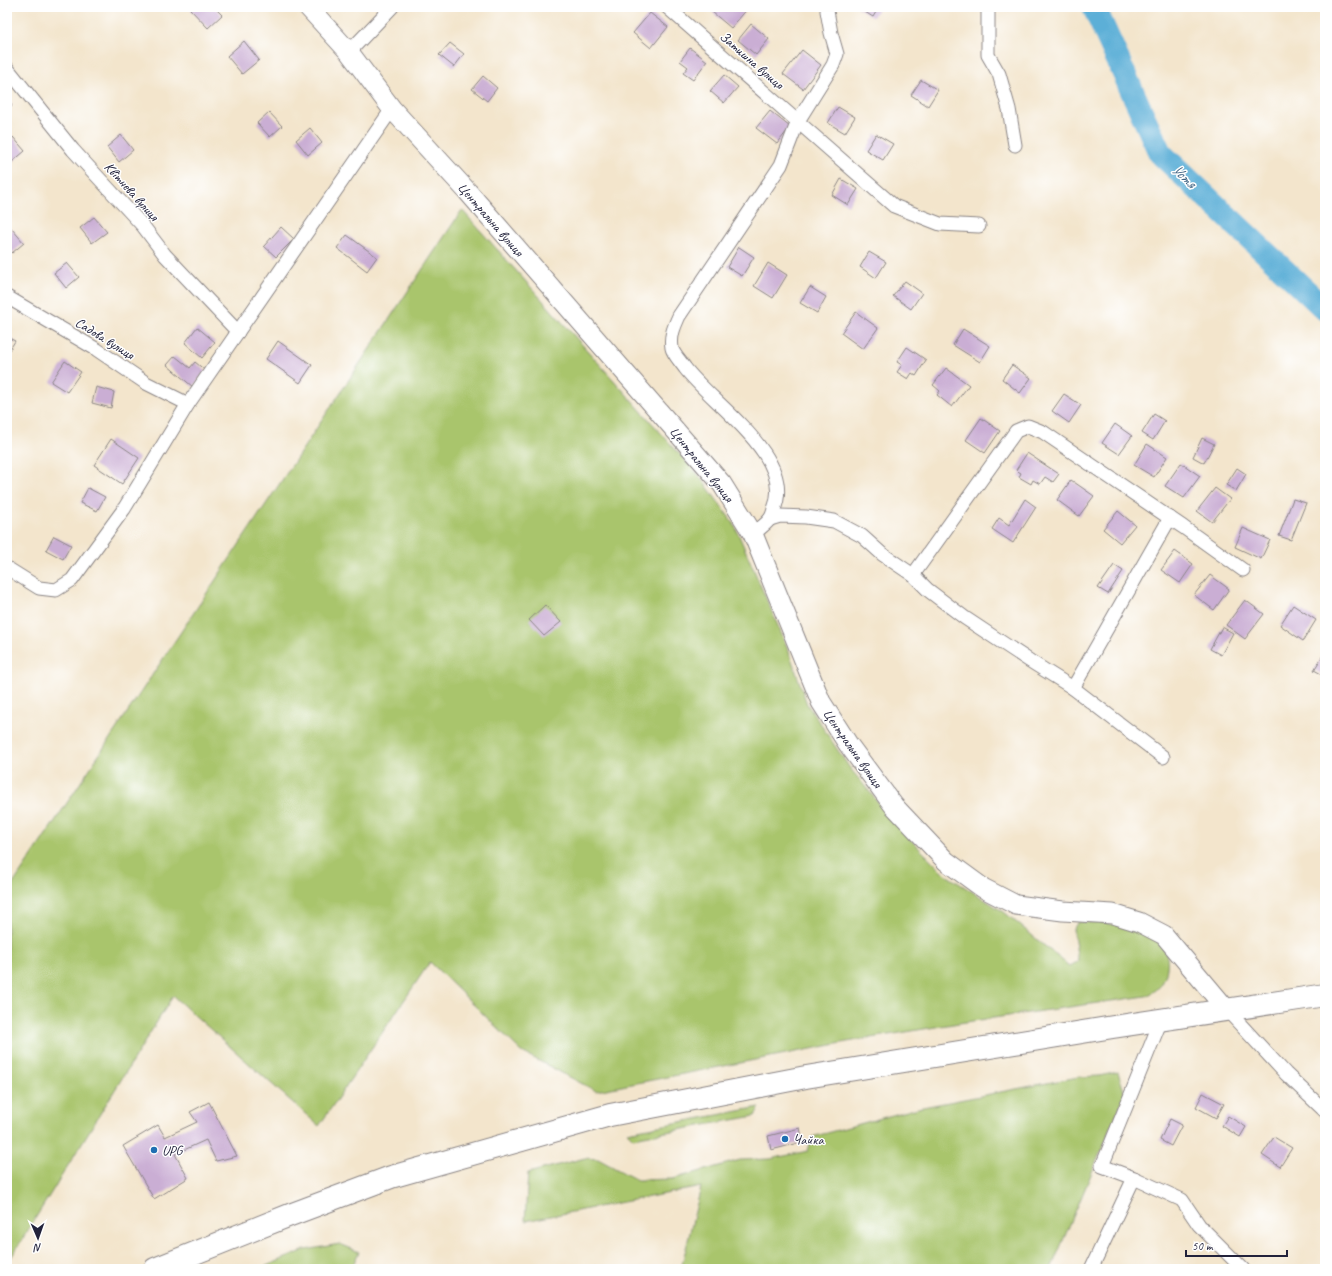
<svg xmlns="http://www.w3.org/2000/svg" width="1332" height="1276" font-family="Caveat,sans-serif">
	<rect width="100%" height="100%" fill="#fff"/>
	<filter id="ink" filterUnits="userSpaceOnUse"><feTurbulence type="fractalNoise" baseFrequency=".025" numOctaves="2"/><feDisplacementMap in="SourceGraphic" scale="8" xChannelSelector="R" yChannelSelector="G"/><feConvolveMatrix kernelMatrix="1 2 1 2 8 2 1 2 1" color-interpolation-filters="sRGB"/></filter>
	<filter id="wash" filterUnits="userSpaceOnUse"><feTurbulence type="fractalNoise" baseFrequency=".012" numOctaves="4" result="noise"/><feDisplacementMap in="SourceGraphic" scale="16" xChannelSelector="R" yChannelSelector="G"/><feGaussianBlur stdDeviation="0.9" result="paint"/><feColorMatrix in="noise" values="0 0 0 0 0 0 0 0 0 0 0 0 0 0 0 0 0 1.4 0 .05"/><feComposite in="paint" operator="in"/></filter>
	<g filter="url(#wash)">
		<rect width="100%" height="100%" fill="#f3e5cc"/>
		<g fill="#a9c56c" stroke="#667454">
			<path d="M462 210 701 478 734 524 788 649 807 704 849 767 903 832 946 875 1004 912 1069 966 1078 961 1073 929 1078 922C1106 922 1174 926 1167 968 1165 983 1159 990 1146 996L959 1023 847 1042 596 1091 522 1052 430 962 319 1126 173 996 7 1264V893Z"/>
			<polygon points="1118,1072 1125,1094 1051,1269 681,1269 701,1187 525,1221 528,1173 585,1158 598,1159 637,1180 673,1179 740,1160 770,1159 808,1151 812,1137 918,1108 1078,1077 1099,1076"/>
			<polygon points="760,1107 755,1116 633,1138 627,1132"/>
			<polygon points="340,1244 359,1252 351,1269 259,1269 305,1250"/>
		</g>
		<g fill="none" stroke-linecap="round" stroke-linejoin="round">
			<polyline stroke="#5bafd7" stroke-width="24" points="1094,7 1160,153 1325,309"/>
		</g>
		<g id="blocks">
			<g fill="#caaed4">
				<polygon points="192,7 214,7 222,15 208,28 190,9"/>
				<polygon points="605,7 616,7 611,12"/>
				<polygon points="716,7 749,7 731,28 712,12"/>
				<polygon points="857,7 879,7 873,17"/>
				<polygon points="650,13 668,27 651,48 633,33"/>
				<polygon points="751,24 769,39 756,55 738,40"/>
				<polygon points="244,41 259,60 242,74 227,56"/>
				<polygon points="450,43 464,54 454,67 439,55"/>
				<polygon points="690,48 707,61 693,80 683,73 688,67 680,61"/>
				<polygon points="802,50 821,65 803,89 783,74"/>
				<polygon points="724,75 738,87 724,103 710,91"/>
				<polygon points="483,76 497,88 487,101 472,89"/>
				<polygon points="921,80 938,90 928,106 911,95"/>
				<polygon points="7,99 12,105 7,109"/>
				<polygon points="838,107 855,117 845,133 828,123"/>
				<polygon points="770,111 790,127 777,144 756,128"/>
				<polygon points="269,112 282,126 270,137 257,123"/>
				<polygon points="310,128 322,143 308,155 296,140"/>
				<polygon points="876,134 893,144 883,160 866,150"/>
				<polygon points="121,135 133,150 119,162 107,147"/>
				<polygon points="13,137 25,151 12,162 7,155 7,142"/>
				<polygon points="841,179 858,189 848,205 832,195"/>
				<polygon points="94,217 107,232 92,243 80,228"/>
				<polygon points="281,227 294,239 276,257 264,246"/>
				<polygon points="12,229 24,243 12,253 7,248 7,233"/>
				<polygon points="347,235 377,257 367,271 337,248"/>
				<polygon points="739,247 754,257 742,276 727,267"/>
				<polygon points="869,252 886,262 876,278 860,267"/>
				<polygon points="67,263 79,277 66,288 54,273"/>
				<polygon points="768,263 787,275 773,298 754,286"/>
				<polygon points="905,281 922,293 911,309 893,296"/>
				<polygon points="810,287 826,297 817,313 800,303"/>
				<polygon points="856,312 878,328 863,349 841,333"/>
				<polygon points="197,327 215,342 202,358 185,343"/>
				<polygon points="963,329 990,346 980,362 953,345"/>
				<polygon points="7,337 15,341 7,354"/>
				<polygon points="278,341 312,365 300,383 266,359"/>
				<polygon points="907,347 926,360 916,376 912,373 908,379 897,372 902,365 897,362"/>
				<polygon points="175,356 190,368 195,362 206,371 193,387 167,365"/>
				<polygon points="65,361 81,372 67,392 51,382"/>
				<polygon points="1012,365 1031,378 1020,393 1002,379"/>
				<polygon points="946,368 969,385 952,407 937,395 940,391 933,385"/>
				<polygon points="96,387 114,392 111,408 92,403"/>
				<polygon points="1064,394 1081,405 1069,423 1052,411"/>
				<polygon points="1154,414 1165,421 1153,440 1142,433"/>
				<polygon points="981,418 1000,431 985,453 966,440"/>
				<polygon points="1115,424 1132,436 1119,454 1102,443"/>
				<polygon points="1202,438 1214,444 1204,463 1193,457"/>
				<polygon points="111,439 139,458 122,484 94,465"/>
				<polygon points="1147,444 1167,457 1154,477 1134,465"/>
				<polygon points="1027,453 1059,474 1053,482 1045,477 1040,484 1033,480 1031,484 1019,477 1021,473 1016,470"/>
				<polygon points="1181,463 1200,476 1184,498 1165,486"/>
				<polygon points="1237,468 1246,474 1236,491 1226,485"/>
				<polygon points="1071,480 1094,496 1079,516 1057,500"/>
				<polygon points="88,488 105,497 97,511 80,503"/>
				<polygon points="1215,488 1230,499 1212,522 1197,511"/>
				<polygon points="1025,499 1036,507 1013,543 992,529 999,518 1009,525"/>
				<polygon points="1293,499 1306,503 1291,540 1279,536"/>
				<polygon points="1118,511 1135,525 1120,543 1103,529"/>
				<polygon points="1243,528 1270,540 1261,559 1235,547"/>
				<polygon points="54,536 71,545 63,559 46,550"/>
				<polygon points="1175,551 1193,564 1180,583 1161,570"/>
				<polygon points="1114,565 1123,571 1108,594 1098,588"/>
				<polygon points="1210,575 1229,589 1214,610 1194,595"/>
				<polygon points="1245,600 1264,614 1245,639 1226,625"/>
				<polygon points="545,605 561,622 544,636 529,620"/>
				<polygon points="1293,605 1316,620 1303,641 1280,625"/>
				<polygon points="1222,627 1233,633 1221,655 1210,649"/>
				<polygon points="1325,652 1325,676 1314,670"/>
				<polygon points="1203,1093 1224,1104 1216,1118 1196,1107"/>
				<polygon points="209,1102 237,1156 216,1161 206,1140 175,1154 188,1178 154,1199 123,1146 158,1125 165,1137 197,1122 190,1112"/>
				<polygon points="1228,1116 1246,1127 1240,1137 1222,1126"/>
				<polygon points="1170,1119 1182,1125 1171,1146 1160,1140"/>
				<polygon points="800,1128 803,1142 771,1150 768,1136"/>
				<polygon points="1274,1137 1292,1148 1280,1167 1262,1155"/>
			</g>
		</g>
	</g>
	<g filter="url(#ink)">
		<use href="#blocks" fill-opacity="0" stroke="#8a8484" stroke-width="1"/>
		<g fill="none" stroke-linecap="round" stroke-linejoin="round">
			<g stroke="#8a8484" stroke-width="15">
				<g id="street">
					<polyline points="667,7 894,206 940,224 979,226"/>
					<polyline points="988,7 988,55 999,74 1009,109 1015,145"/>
					<polyline points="349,52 392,7"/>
					<polyline points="7,68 73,150 143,226 165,255 238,332"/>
					<polyline points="7,297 96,349 146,383 188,404"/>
					<polyline points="770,519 780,516 806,517 834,521 862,536 882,554 913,575 928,590 965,618 1030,661 1073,688 1163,757"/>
					<path d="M753 534C758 530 765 525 769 520 772 517 773 513 774 509 796 457 713 405 685 368 681 362 673 354 672 348 670 336 674 327 679 316L781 165 798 121 833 65 837 54 831 33 827 11 829 7"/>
					<polyline points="7,568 39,588 56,590 72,580 124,509 188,404 392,109"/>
					<polyline points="913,575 1016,431 1028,426 1043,432 1183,527 1243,570"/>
					<polyline points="1073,688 1170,518"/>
					<polyline points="1227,1010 1286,1074 1325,1111"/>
					<polyline points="1161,1020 1102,1166 1134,1178 1182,1200 1199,1225 1243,1269"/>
					<polyline points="1091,1269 1134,1178"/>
				</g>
			</g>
			<g stroke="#8a8484" stroke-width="21">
				<polyline id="secondary" points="308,7 349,52 392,109 468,192 722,484 753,534 821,702 848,744 894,806 946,861 983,888 1016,905 1063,911 1113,914 1139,922 1164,935 1227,1010"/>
			</g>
			<g stroke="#8a8484" stroke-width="24">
				<polyline id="highway" points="155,1269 290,1215 391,1177 610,1115 806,1077 1113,1027 1325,995"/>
			</g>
			<use href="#street" stroke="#fff" stroke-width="13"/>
			<use href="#secondary" stroke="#fff" stroke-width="19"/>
			<use href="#highway" stroke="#fff" stroke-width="22"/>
		</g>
	</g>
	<g fill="#1f6fb2" stroke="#fff" stroke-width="1.5">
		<circle cx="785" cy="1139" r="4"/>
		<circle cx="154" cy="1150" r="4"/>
	</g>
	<g text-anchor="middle" stroke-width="3" stroke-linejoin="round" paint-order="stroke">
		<g font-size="14" fill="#22223b" stroke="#fff">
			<text transform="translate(752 60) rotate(41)" y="5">Затишна вулиця</text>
			<text transform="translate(132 191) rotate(48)" y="5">Квітнева вулиця</text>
			<text transform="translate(491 219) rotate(49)" y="5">Центральна вулиця</text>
			<text transform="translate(105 338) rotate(32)" y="5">Садова вулиця</text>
			<text transform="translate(702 464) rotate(51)" y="5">Центральна вулиця</text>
			<text transform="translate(853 748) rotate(55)" y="5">Центральна вулиця</text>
		</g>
		<g font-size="14" fill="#22223b" stroke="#fff" text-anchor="start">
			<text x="793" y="1144">Чайка</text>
			<text x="162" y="1155">UPG</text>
		</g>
		<g font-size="15" font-style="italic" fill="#3c6181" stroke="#fff">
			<text transform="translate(1184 176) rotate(43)" y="5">Устя</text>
		</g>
	</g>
	<rect width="1332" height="1276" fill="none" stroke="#fff" stroke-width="24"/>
	<g transform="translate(38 1238) rotate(178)" stroke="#ffffff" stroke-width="3" paint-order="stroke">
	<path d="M0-3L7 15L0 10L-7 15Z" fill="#22223b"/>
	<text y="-6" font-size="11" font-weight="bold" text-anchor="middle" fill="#22223b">N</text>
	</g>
	<path d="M1186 1250v6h101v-6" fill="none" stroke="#22223b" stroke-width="2"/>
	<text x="1192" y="1250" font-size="12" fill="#22223b" stroke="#ffffff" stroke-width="3" paint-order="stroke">50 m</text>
</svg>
